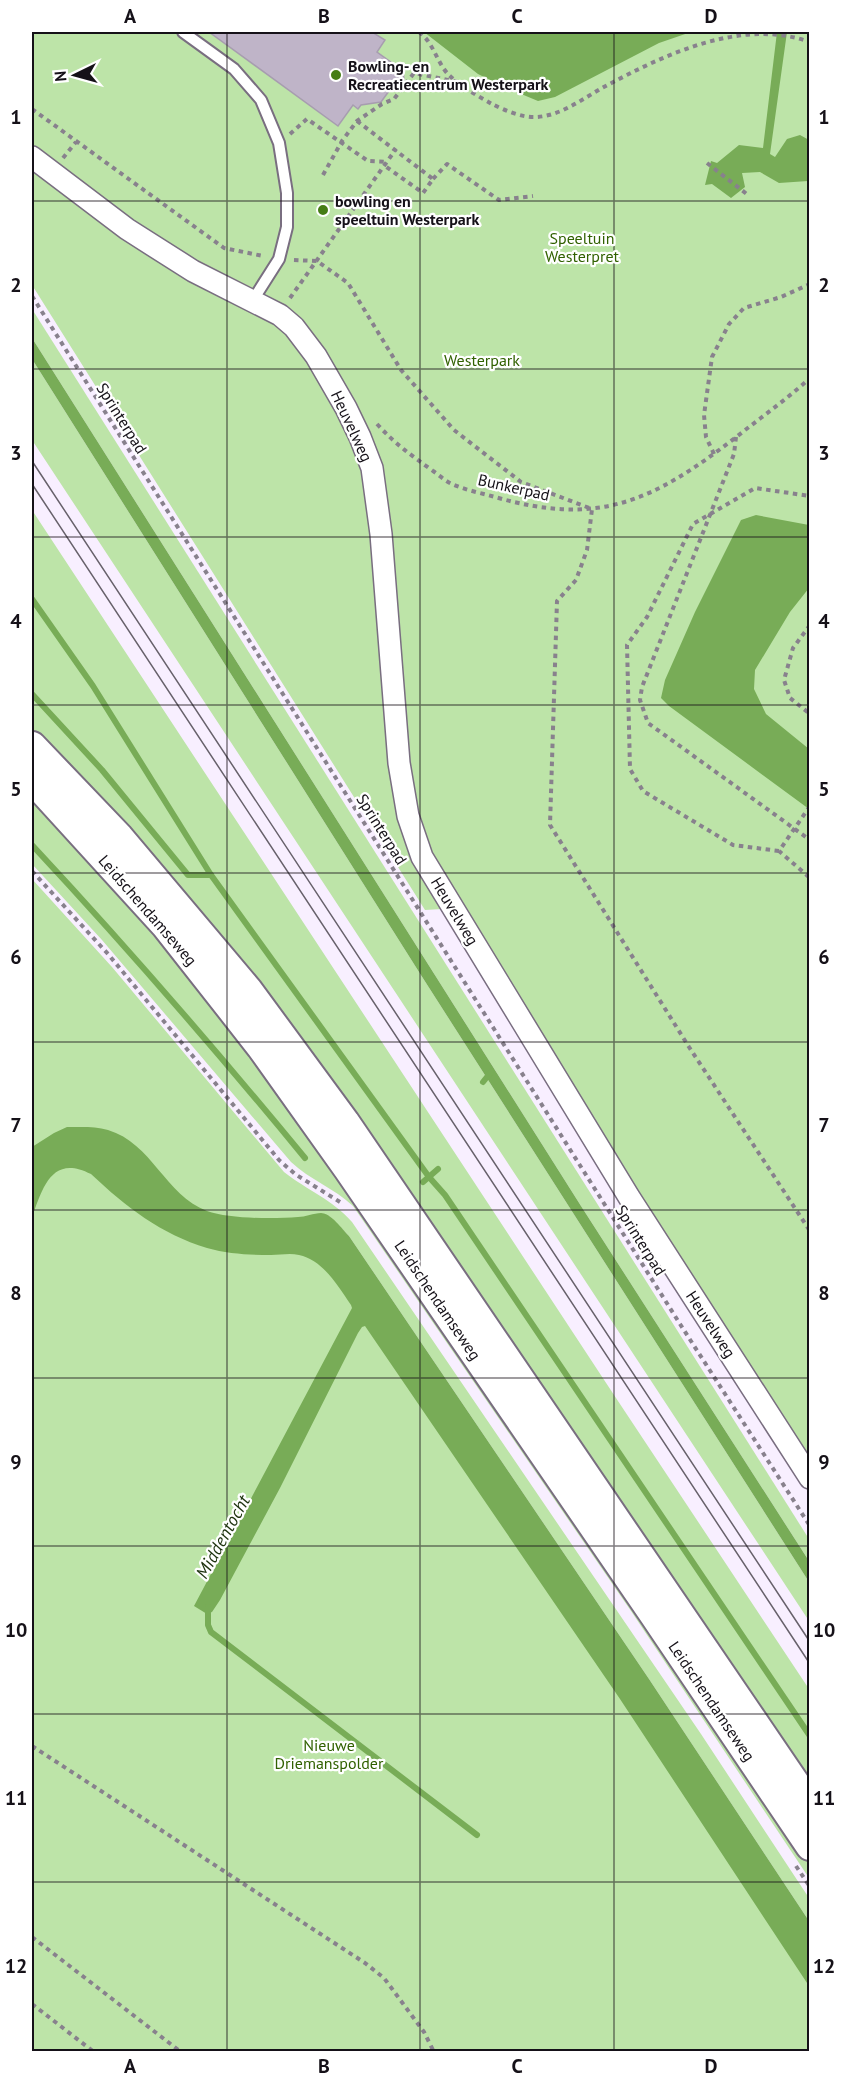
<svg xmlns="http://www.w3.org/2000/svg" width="841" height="2083" font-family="'PT Sans',sans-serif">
	<rect width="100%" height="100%" fill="#f8efff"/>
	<g fill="#bde4a8">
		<polygon points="32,32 809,32 809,1490 727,1341 442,909 425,910 32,285"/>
		<polygon points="32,309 809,1539 809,1561 581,1206 32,338"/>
		<polygon points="32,359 419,972 809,1582 809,1621 32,440"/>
		<polygon points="32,510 616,1398 809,1689 809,1794 32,735"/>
		<path d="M32 786 244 1035 809 1856V1878L631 1611 353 1206C334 1188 310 1180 291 1162L102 940 32 864Z"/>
		<path d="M32 879 112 967 284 1172C307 1190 333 1200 352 1222L701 1734 809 1898V1921L649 1679 349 1236 329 1216 321 1213 809 1937V2051H32Z"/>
	</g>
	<g fill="#78ac57">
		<polygon points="424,32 691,32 659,43 555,97 538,101 502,86 478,74"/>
		<polygon points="777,32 787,32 770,154 775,157 787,139 800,135 809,140 809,179 808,181 779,183 760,172 742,173 745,187 731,198 712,184 705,185 711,161 717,163 739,145 763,148"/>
		<polygon points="32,338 581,1206 809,1561 809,1582 419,972 32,359"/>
		<polygon points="756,515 809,525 809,588 790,612 755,670 754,689 766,714 809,749 809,809 669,706 661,698 665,680 695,612 741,520"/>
		<path d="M67 1127C81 1127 95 1126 108 1130 152 1143 165 1195 207 1211 229 1219 274 1219 298 1217 305 1217 314 1213 321 1213 331 1213 342 1229 349 1236L649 1679 809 1921V1986L620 1699 365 1326 362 1327 358 1333 280 1488 220 1600 212 1612 207 1614 194 1606 352 1308 351 1305C338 1286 323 1260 299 1255 290 1253 280 1255 271 1255 250 1255 228 1254 207 1248 161 1234 126 1207 91 1174 52 1154 43 1187 32 1217V1147L54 1133Z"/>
	</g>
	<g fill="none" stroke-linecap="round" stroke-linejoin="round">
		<g stroke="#78ac57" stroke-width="6">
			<polyline points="32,599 93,686 211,875 429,1177 445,1195 810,1736"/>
			<polyline points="32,694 102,770 188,875 211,875"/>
			<path d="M32 845C127 947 216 1050 305 1158"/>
			<polyline points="483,1082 491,1072"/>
			<polyline points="423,1182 438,1169"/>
			<polyline points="208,1607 208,1625 211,1632 477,1835"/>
		</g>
	</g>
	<polygon fill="#bfb4c8" stroke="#a79daf" stroke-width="1.5" points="209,32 372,32 385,40 377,52 403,71 404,80 397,89 389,91 381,102 361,105 358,109 353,105 338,126"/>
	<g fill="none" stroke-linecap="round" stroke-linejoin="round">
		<g stroke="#796e80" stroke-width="14">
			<polyline id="service" points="183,32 234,69 261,100 279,143 287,193 287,227 279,259 253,300"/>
		</g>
		<g stroke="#796e80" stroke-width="24">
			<polyline id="minor" points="32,157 127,229 193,271 280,315 294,327 316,356 346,408 360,437 372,468 381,534 399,763 408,816 422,857 629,1197 810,1478"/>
		</g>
		<g stroke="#796e80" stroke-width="32">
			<g id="secondary">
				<polyline points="32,746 119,837 248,990 345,1122 810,1805"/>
				<polyline points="32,779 166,926 261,1047 348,1169 654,1615 810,1846"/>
			</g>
		</g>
		<g stroke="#88818d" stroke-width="4" stroke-dasharray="4.5 4.5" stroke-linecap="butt">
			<path d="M419 32C433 42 436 60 447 73 458 85 478 96 492 104 504 110 522 118 536 117 560 116 581 100 602 88 662 56 740 17 810 42"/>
			<polyline points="32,109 224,248 263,256"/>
			<polyline points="357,121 433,179 423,193 385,166"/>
			<polyline points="290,134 307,119 368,161 387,162"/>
			<polyline points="63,158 76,142"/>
			<polyline points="707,163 748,195"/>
			<polyline points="323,175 342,141 357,121 382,104 394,99 414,73 458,82"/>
			<polyline points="433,179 447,164 499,200 533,196"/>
			<polyline points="294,260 317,261 348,283 401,370 454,430 521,482 592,509 587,550 576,580 557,601 550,825 689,1047 810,1231"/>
			<polyline points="32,296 680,1324 810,1526"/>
			<polyline points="290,298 396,149"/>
			<path d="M377 424C395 444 411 455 433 471 439 475 445 481 452 484 465 490 481 493 495 497 599 527 653 501 735 438 760 418 786 400 810 378"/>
			<polyline points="736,437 734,454 642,687 640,700 648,723 810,840"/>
			<polyline points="714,454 706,437 704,415 712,357 729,324 744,308 781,297 810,284"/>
			<polyline points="810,625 793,648 784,680 790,698 810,714"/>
			<polyline points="810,806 779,851 810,878"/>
			<polyline points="779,851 733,845 643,791 630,769 627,645 647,617 693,524 755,488 810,496"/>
			<polyline points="32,871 108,954 279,1160 295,1174 340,1202"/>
			<polyline points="32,1746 365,1963 384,1978 424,2032 434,2052"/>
			<polyline points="796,1866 810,1887"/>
			<polyline points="32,1937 181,2052"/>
			<polyline points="32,2004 94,2052"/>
		</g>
		<use href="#service" stroke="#fff" stroke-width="10"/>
		<use href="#minor" stroke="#fff" stroke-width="21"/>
		<use href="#secondary" stroke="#fff" stroke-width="28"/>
		<g stroke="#67616b" stroke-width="1.5">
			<polyline points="32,461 810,1642"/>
			<polyline points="32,484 810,1664"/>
		</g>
	</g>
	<path fill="none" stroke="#151118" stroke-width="1.5" stroke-opacity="0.55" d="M227 32V2052M420 32V2052M614 32V2052M32 201H810M32 369H810M32 537H810M32 705H810M32 873H810M32 1042H810M32 1210H810M32 1378H810M32 1546H810M32 1714H810M32 1882H810"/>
	<g fill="#457d15" stroke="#fff" stroke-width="2">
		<circle cx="336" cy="75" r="6"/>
		<circle cx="323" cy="210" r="6"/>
	</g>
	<g text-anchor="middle" stroke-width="4.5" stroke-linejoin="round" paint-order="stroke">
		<g font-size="16" font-weight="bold" fill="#151118" stroke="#fff" text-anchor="start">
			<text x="348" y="72">Bowling- en<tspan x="348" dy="18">Recreatiecentrum Westerpark</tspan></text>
			<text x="335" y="207">bowling en<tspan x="335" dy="18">speeltuin Westerpark</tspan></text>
		</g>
		<g font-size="16" fill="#316101" stroke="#fff">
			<text x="582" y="244">Speeltuin<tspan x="582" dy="18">Westerpret</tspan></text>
			<text x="482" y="366">Westerpark</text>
			<text x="329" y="1751">Nieuwe<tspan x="329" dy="18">Driemanspolder</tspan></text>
		</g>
		<g font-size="16" fill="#151118" stroke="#fff">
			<text transform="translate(122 418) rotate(58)" y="6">Sprinterpad</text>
			<text transform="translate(352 426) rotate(65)" y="6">Heuvelweg</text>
			<text transform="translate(514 487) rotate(13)" y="6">Bunkerpad</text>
			<text transform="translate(382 829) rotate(58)" y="6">Sprinterpad</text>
			<text transform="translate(148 910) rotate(49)" y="6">Leidschendamseweg</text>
			<text transform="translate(455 911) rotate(59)" y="6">Heuvelweg</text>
			<text transform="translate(641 1240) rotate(58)" y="6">Sprinterpad</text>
			<text transform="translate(438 1300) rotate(56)" y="6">Leidschendamseweg</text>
			<text transform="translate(711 1324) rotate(57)" y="6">Heuvelweg</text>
			<text transform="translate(712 1701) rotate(56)" y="6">Leidschendamseweg</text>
		</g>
		<g font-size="18" font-style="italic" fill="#1e330f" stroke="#fff">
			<text transform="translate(223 1537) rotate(-61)" y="6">Middentocht</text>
		</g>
	</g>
	<rect width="841" height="2083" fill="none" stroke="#ffffff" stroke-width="66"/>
	<g transform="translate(75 75) rotate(265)" stroke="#ffffff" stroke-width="4.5" paint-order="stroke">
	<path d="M0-4.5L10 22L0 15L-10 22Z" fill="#151118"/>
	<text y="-9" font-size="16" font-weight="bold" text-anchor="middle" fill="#151118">N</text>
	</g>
	<rect x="33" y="33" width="775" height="2017" fill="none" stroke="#151118" stroke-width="2"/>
	<g font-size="20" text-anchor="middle" font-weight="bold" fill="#151118">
		<text x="130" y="23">A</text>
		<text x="324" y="23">B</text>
		<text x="517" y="23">C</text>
		<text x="711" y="23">D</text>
		<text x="16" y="124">1</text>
		<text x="824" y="124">1</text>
		<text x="16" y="292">2</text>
		<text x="824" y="292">2</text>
		<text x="16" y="460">3</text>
		<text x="824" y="460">3</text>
		<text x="16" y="628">4</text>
		<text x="824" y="628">4</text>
		<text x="16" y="796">5</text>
		<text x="824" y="796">5</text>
		<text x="16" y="964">6</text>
		<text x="824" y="964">6</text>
		<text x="16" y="1132">7</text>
		<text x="824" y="1132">7</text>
		<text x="16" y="1300">8</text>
		<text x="824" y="1300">8</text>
		<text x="16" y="1469">9</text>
		<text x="824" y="1469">9</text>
		<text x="16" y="1637">10</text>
		<text x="824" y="1637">10</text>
		<text x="16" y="1805">11</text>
		<text x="824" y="1805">11</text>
		<text x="16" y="1973">12</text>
		<text x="824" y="1973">12</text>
		<text x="130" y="2073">A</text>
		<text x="324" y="2073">B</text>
		<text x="517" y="2073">C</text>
		<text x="711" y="2073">D</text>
	</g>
</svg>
